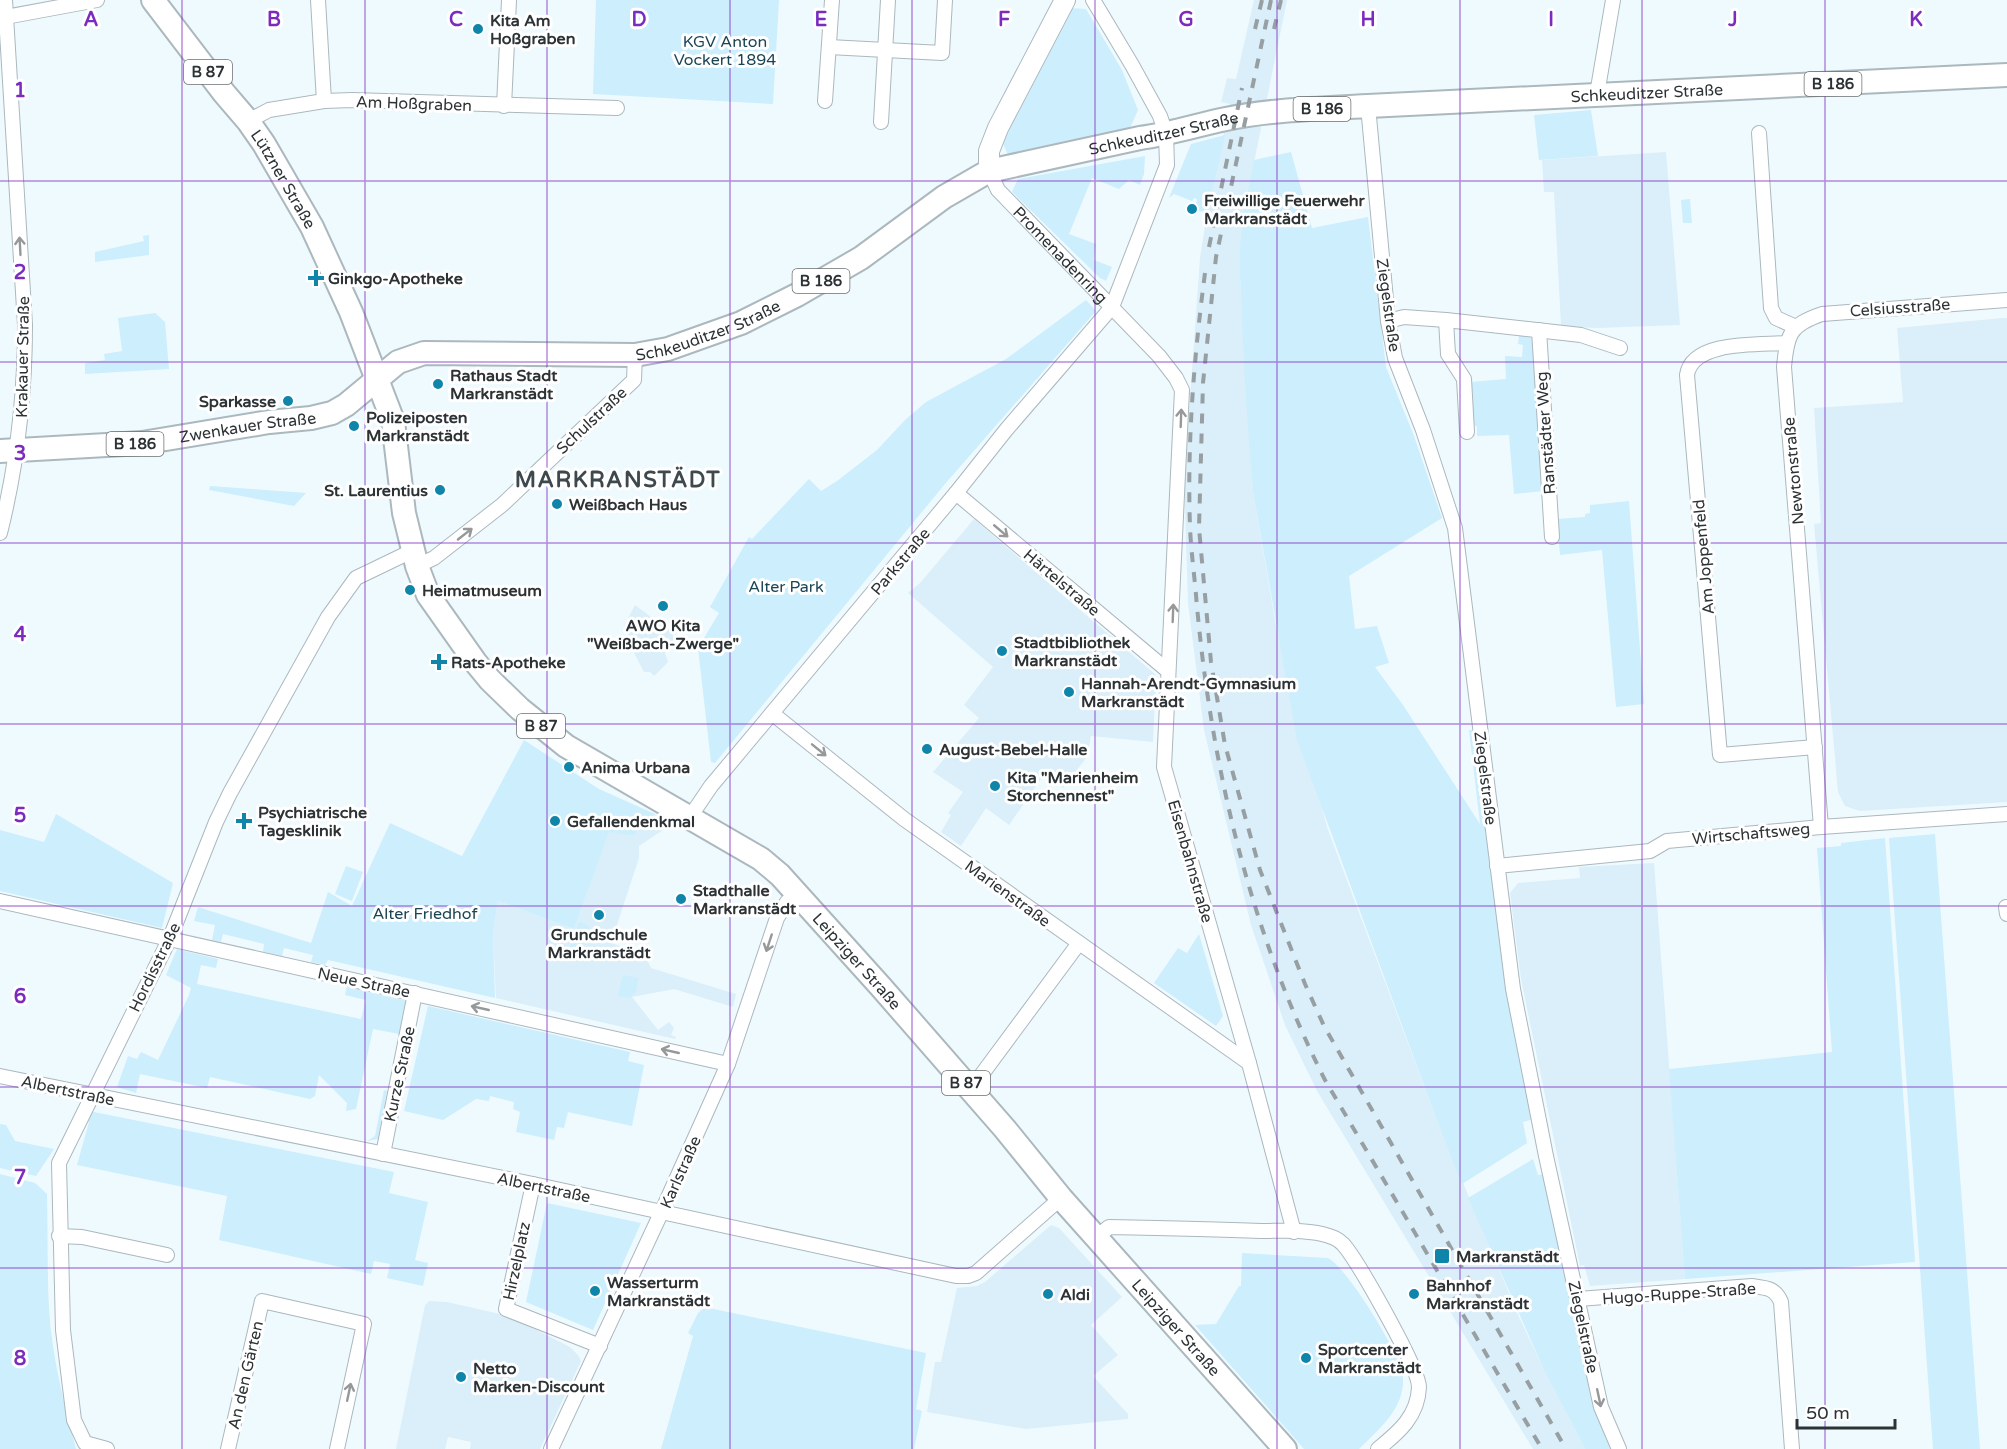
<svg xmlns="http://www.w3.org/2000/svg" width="2007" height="1449" font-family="'Varela Round',sans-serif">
	<rect width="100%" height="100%" fill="#effaff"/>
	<g fill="#daeff9">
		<polygon points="1254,0 1287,0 1244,212 1240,276 1253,492 1276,626 1327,827 1436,1118 1519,1317 1544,1370 1585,1449 1533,1449 1317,1091 1285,1025 1251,925 1204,730 1188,603 1184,481 1200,258 1207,213 1230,104 1221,102 1227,78 1236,79"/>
		<polygon points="1666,152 1680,325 1597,328 1561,326 1554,192 1544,192 1542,160"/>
		<polygon points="2002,318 2007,318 2007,802 1860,811 1845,806 1838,792 1814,524 1821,523 1814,408 1903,402 1897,328"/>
		<polygon points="974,519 1156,675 1153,742 1091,736 1087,757 1063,788 1045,773 1009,825 986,808 961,846 941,832 951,815 948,813 963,792 933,772 979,718 964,705 993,667 908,593 920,583"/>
		<polygon points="635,605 671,632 675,639 665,653 668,662 654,676 650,672 644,672 631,647 624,626"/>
		<polygon points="655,814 663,821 666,828 639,846 639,858 611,943 644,954 651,968 736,994 733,1007 674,989 632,997 658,1030 669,1022 674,1028 671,1035 676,1037 675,1039 496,998 493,932 498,901 574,929 609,831 635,836 638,828"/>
		<polygon points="1654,863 1685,1279 1590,1286 1584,1265 1580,1266 1521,979 1510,893 1518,883 1580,878 1579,867"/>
		<polygon points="1051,1225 1059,1228 1122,1297 1091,1325 1118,1355 1093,1376 1128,1414 1128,1419 1026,1429 927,1412 935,1362 941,1362 957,1288 977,1286 985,1282"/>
		<polygon points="429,1301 447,1302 509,1316 570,1347 578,1355 581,1361 540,1449 470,1449 471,1442 448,1437 445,1449 396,1449 425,1305"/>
	</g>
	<g fill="#cceefd">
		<polygon points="596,0 779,0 773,104 593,94"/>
		<polygon points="1070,8 1086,9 1122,70 1138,110 1130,128 1008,155 1002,141"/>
		<polygon points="1591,110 1598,156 1539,160 1534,115"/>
		<polygon points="1225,135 1207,213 1195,210 1197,199 1194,198 1192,201 1174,194 1169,198 1191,144"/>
		<polygon points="1291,152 1312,228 1368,217 1386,367 1414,436 1442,518 1349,576 1355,629 1377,626 1389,663 1375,667 1403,705 1480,824 1469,730 1473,730 1498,915 1534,1119 1523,1122 1527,1143 1462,1184 1436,1118 1297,740 1253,492 1246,401 1240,276 1240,248 1244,212 1254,160"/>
		<polygon points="1145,156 1144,174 1140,185 1129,180 1119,189 1092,178 1069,234 1096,244 1094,260 1112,267 1106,281 1100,278 1012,192 1018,179"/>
		<polygon points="1690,199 1692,223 1683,223 1681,200"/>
		<polygon points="149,235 149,255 95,262 95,252 144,241 143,236"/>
		<polygon points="1086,300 1096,311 945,484 715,763 711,762 698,648 719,613 710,607 749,537 752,539 809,479 821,491 837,481 877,450 905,420 926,402 1006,359"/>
		<polygon points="155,313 165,322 169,369 85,374 85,363 105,360 104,354 122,351 118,318"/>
		<path d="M1519 336C1527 336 1531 336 1534 343L1544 491 1514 494 1509 435 1477 436V427L1472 423 1470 382 1506 379 1505 356 1522 357 1523 345 1518 344Z"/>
		<polygon points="210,486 293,492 306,493 294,506 209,490"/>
		<polygon points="1629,501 1644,704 1616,707 1602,550 1560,555 1557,519 1585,517 1585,514 1590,513 1590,505"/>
		<polygon points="524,740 599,789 655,814 638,828 635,836 609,832 574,929 498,901 493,932 495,998 328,960 325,965 311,962 313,955 284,948 282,956 263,952 264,944 223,934 221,942 212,940 215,925 194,921 198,907 311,943 328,892 352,906 390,823 462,856"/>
		<polygon points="56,814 173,883 162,928 0,891 0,830 44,842"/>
		<polygon points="1935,834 1980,1449 1933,1449 1889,838"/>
		<polygon points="1885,838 1915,1262 1685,1279 1669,1069 1832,1052 1817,848 1841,846 1841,843"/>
		<polygon points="346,866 363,872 352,901 335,894"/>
		<polygon points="579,922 589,926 578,959 567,956"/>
		<polygon points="1199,934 1223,1016 1216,1026 1154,983 1178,948 1187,953"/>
		<polygon points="177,949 218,959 216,968 201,965 197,984 361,1019 366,1000 345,995 347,986 407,1001 399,1034 373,1029 356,1109 346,1111 347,1103 319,1075 315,1096 310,1099 210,1077 207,1088 140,1074 136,1093 117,1087 128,1056 137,1059 141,1052 158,1060 189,995 191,988 166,975"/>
		<polygon points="623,975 638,978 636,992 629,998 618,996"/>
		<polygon points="428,1006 630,1052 628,1061 644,1065 632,1126 568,1112 564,1128 557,1127 554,1140 516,1132 520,1112 513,1109 514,1102 490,1096 489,1101 476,1099 443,1120 404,1111"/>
		<polygon points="384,1090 387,1091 378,1139 367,1141 375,1136"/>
		<polygon points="84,1110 394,1172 389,1193 428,1202 415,1260 428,1263 423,1286 387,1278 390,1264 374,1261 371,1274 219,1240 227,1196 77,1165 89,1122 80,1118"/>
		<polygon points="0,1124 6,1125 15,1141 54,1149 36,1176 0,1168"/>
		<polygon points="1533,1159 1538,1175 1544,1174 1615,1449 1585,1449 1544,1370 1468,1198"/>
		<path d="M0 1174 35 1183 47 1194C48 1232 47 1271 49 1309 52 1357 64 1403 76 1449H0Z"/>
		<polygon points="547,1203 641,1223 593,1330 526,1302"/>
		<path d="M1242 1253 1328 1258C1348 1269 1391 1342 1400 1364 1403 1372 1404 1382 1402 1391 1397 1415 1375 1433 1359 1449H1304L1195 1325 1216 1324 1239 1286H1241Z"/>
		<polygon points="704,1307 926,1353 916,1409 922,1411 914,1449 661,1449 693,1336 688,1333 698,1313"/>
	</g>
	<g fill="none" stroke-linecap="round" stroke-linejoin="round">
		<g stroke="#abb8be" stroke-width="16">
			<g id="street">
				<polyline points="318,0 324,101"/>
				<polyline points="0,18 97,0"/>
				<polyline points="829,47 942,53 945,0"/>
				<polyline points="1597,94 1613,0"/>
				<polyline points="825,101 832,0"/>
				<polyline points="504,106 509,0"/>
				<polyline points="1368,106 1388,321 1395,358 1423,430 1455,528 1513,989 1546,1156 1601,1407 1619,1449"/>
				<polyline points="248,121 269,110 324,101 352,100 617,108"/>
				<polyline points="881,122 888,0"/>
				<polyline points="1759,133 1771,308 1776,318 1796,327"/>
				<path id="s1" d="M989 171 998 190 1159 356 1176 378 1182 390 1164 767 1249 1063 1294 1232"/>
				<polyline points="1446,320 1448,354 1464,379 1467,432"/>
				<polyline points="1388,321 1404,317 1446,320 1581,335 1620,348"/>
				<polyline points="1539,330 1552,537"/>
				<path d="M1786 343C1760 345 1692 340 1687 375L1720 755 1815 747"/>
				<polyline points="956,493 1168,671"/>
				<path d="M0 533C17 465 25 396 25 325L5 0"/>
				<polyline points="417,566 434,558 502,505 634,380 635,355"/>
				<polyline points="773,714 904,819 1249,1063"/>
				<polyline points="690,817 711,786 956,493 1006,430 1112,307 1167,165 1166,134 1160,116 1132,65 1093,0"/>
				<path d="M1821 827 1784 367C1787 334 1790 325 1822 314L2007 300"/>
				<polyline points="1497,866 1650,851 1667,841 1821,827 2007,814"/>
				<polyline points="0,901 728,1064"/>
				<polyline points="2006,907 2007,914"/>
				<polyline points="0,1076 533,1184 956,1276 968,1276 976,1273 1061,1198"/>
				<polyline points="971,1089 1079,943"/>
				<polyline points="383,1154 415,993"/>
				<polyline points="533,1184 506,1309 600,1346"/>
				<polyline points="59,1236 82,1237 167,1255"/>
				<path d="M1097 1237 1109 1227C1160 1228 1210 1229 1261 1231 1282 1231 1309 1229 1329 1236 1336 1238 1343 1243 1347 1249 1361 1268 1419 1368 1419 1387 1418 1416 1399 1432 1378 1449"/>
				<path d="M1578 1299 1752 1286C1767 1288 1775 1288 1781 1302L1792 1449"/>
				<polyline points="107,1449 85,1443 74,1420 63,1330 59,1163 170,938 216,822 230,793 328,617 356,578 412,551"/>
				<polyline points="228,1449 262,1301 364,1324 337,1449"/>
				<polyline points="551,1449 662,1211 728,1064 777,918 787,902 798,893"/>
			</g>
		</g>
		<g stroke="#abb8be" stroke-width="22">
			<polyline id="secondary" points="989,171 989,151 998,128 1065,0"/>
		</g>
		<g stroke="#abb8be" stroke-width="26">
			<g id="primary">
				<path id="s2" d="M153 0 224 93 248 121 264 144 312 227 351 312 393 421 404 513 417 566 428 595 476 663 490 680 520 709 566 746 761 859 780 875 881 987 1005 1129 1061 1198 1285 1449"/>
				<path id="s3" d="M0 451 142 443 269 422 311 418 332 413 346 405 398 362 424 353 635 355 668 349 741 323 797 295 861 258 944 197 989 171 1140 138C1170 134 1197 125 1226 119 1272 109 1321 109 1368 106L2007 75"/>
			</g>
		</g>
		<use href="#street" stroke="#fff" stroke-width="14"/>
		<use href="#secondary" stroke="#fff" stroke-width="20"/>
		<use href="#primary" stroke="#fff" stroke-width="22"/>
		<g stroke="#979fa3" stroke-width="4" stroke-dasharray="10 10" stroke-linecap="butt">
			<polyline points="1271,0 1216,257 1203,383 1199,528 1211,662 1225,745 1260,870 1305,984 1324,1026 1566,1449"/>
			<polyline points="1255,29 1262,0"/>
			<polyline points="1274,29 1281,0"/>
			<polyline points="1209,247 1242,88"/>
			<path d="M1205 273C1194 357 1187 442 1190 527 1191 550 1194 572 1196 595 1210 761 1249 930 1325 1080L1542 1449"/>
		</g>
	</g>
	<defs><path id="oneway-shaft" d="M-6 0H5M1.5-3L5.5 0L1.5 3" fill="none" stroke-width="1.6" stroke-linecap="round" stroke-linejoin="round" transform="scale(1.5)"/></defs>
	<g stroke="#96989a">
		<use href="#oneway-shaft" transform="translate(20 246) rotate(-93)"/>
		<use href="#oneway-shaft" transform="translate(1181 418) rotate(-88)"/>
		<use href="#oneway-shaft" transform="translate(1001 531) rotate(40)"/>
		<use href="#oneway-shaft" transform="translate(465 534) rotate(-38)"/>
		<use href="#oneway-shaft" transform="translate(1173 613) rotate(-88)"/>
		<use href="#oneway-shaft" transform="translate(819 750) rotate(39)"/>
		<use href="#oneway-shaft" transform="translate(769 943) rotate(108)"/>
		<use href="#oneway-shaft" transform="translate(480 1008) rotate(-167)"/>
		<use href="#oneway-shaft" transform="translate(670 1051) rotate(-167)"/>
		<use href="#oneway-shaft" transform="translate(349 1392) rotate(-78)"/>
		<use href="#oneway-shaft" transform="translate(1599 1398) rotate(78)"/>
	</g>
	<path fill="none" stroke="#7b2cbf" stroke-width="1.5" stroke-opacity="0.55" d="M182 0V1449M365 0V1449M547 0V1449M730 0V1449M912 0V1449M1095 0V1449M1277 0V1449M1460 0V1449M1642 0V1449M1825 0V1449M0 181H2007M0 362H2007M0 543H2007M0 724H2007M0 906H2007M0 1087H2007M0 1268H2007"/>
	<g fill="#1085aa" stroke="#fff" stroke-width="2">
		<circle cx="478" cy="29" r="6"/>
		<circle cx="1192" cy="209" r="6"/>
		<path d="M313 269h6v6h6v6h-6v6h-6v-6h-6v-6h6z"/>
		<circle cx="438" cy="384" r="6"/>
		<circle cx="288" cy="401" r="6"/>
		<circle cx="354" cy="426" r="6"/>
		<circle cx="440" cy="490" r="6"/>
		<circle cx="557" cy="504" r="6"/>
		<circle cx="410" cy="590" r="6"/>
		<circle cx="663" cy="606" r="6"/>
		<circle cx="1002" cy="651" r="6"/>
		<path d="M436 653h6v6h6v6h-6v6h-6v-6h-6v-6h6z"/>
		<circle cx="1069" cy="692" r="6"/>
		<circle cx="927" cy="749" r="6"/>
		<circle cx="569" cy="767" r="6"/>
		<circle cx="995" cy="786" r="6"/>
		<path d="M241 812h6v6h6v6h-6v6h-6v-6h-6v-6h6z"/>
		<circle cx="555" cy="821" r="6"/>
		<circle cx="681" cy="899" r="6"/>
		<circle cx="599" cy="915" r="6"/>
		<rect x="1434" y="1248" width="16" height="16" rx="3"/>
		<circle cx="595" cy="1291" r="6"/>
		<circle cx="1048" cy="1294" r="6"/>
		<circle cx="1414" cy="1294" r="6"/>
		<circle cx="1306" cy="1358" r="6"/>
		<circle cx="461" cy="1377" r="6"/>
	</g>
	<g text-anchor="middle" stroke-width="6" stroke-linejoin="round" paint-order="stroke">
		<g fill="#fff" stroke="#6c7072" stroke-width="1.5">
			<rect x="184" y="60" width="48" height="24" rx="4.5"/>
			<rect x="1804.5" y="72" width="57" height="24" rx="4.5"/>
			<rect x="1293.5" y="97" width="57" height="24" rx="4.5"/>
			<rect x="792.5" y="269" width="57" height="24" rx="4.5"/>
			<rect x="106.5" y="432" width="57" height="24" rx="4.5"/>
			<rect x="517" y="714" width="48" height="24" rx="4.5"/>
			<rect x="942" y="1071" width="48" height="24" rx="4.5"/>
		</g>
		<g font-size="15" font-weight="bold" fill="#2d3235">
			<text x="208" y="77">B 87</text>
			<text x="1833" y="89">B 186</text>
			<text x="1322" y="114">B 186</text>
			<text x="821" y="286">B 186</text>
			<text x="135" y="449">B 186</text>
			<text x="541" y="731">B 87</text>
			<text x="966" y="1088">B 87</text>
		</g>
		<g font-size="16" font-weight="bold" fill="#2d3235" stroke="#fff" text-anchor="start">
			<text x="490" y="26">Kita Am<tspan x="490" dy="18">Hoßgraben</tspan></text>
			<text x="1204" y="206">Freiwillige Feuerwehr<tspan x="1204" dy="18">Markranstädt</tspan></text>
			<text x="328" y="284">Ginkgo-Apotheke</text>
			<text x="450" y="381">Rathaus Stadt<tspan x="450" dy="18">Markranstädt</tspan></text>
			<text x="276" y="407" text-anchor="end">Sparkasse</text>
			<text x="366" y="423">Polizeiposten<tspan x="366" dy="18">Markranstädt</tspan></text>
			<text x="428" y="496" text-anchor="end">St. Laurentius</text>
			<text x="569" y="510">Weißbach Haus</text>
			<text x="422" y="596">Heimatmuseum</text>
			<text x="663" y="631" text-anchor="middle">AWO Kita<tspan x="663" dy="18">"Weißbach-Zwerge"</tspan></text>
			<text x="1014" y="648">Stadtbibliothek<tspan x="1014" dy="18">Markranstädt</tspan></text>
			<text x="451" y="668">Rats-Apotheke</text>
			<text x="1081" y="689">Hannah-Arendt-Gymnasium<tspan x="1081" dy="18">Markranstädt</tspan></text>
			<text x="939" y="755">August-Bebel-Halle</text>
			<text x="581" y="773">Anima Urbana</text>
			<text x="1007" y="783">Kita "Marienheim<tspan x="1007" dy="18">Storchennest"</tspan></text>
			<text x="258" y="818">Psychiatrische<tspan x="258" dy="18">Tagesklinik</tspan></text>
			<text x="567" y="827">Gefallendenkmal</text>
			<text x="693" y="896">Stadthalle<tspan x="693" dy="18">Markranstädt</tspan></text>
			<text x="599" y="940" text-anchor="middle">Grundschule<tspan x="599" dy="18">Markranstädt</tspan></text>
			<text x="1456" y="1262">Markranstädt</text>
			<text x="607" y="1288">Wasserturm<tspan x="607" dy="18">Markranstädt</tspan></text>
			<text x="1426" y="1291">Bahnhof<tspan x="1426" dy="18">Markranstädt</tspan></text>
			<text x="1060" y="1300">Aldi</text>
			<text x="1318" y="1355">Sportcenter<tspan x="1318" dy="18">Markranstädt</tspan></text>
			<text x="473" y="1374">Netto<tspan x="473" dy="18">Marken-Discount</tspan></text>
		</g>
		<g font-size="16" fill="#1a4555" stroke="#fff">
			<text x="725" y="47">KGV Anton<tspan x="725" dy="18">Vockert 1894</tspan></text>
			<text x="786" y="592">Alter Park</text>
			<text x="425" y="919">Alter Friedhof</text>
		</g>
		<g font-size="16" fill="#2d3235" stroke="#fff">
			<text dy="6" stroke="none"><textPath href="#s3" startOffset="1724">Schkeuditzer Straße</textPath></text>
			<text transform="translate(414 103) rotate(2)" y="6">Am Hoßgraben</text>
			<text dy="6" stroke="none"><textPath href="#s3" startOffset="1238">Schkeuditzer Straße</textPath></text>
			<text dy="6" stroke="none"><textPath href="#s2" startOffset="222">Lützner Straße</textPath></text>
			<text dy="6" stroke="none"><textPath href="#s1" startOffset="111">Promenadenring</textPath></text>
			<text transform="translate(1389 305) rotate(82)" y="6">Ziegelstraße</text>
			<text transform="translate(1900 307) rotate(-4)" y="6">Celsiusstraße</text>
			<text dy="6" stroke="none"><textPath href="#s3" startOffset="734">Schkeuditzer Straße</textPath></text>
			<text transform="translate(22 357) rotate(-89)" y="6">Krakauer Straße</text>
			<text transform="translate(591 420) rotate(-43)" y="6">Schulstraße</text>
			<text dy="6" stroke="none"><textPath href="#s3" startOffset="249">Zwenkauer Straße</textPath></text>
			<text transform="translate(1545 433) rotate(-94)" y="6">Ranstädter Weg</text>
			<text transform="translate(1793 471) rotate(-95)" y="6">Newtonstraße</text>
			<text transform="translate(1703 557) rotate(-95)" y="6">Am Joppenfeld</text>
			<text transform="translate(900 561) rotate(-50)" y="6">Parkstraße</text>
			<text transform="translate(1062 582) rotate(40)" y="6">Härtelstraße</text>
			<text transform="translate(1486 778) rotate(83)" y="6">Ziegelstraße</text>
			<text transform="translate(1751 833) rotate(-5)" y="6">Wirtschaftsweg</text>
			<text transform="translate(1191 861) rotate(74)" y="6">Eisenbahnstraße</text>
			<text transform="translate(1008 893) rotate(36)" y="6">Marienstraße</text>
			<text dy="6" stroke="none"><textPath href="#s2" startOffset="1238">Leipziger Straße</textPath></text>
			<text transform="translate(154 967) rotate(-64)" y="6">Hordisstraße</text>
			<text transform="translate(364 982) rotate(12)" y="6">Neue Straße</text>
			<text transform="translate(399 1074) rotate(-78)" y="6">Kurze Straße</text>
			<text transform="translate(68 1090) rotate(12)" y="6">Albertstraße</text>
			<text transform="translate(680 1172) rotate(-66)" y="6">Karlstraße</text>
			<text transform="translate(544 1187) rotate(12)" y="6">Albertstraße</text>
			<text transform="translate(516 1261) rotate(-78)" y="6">Hirzelplatz</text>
			<text transform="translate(1679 1293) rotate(-4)" y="6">Hugo-Ruppe-Straße</text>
			<text dy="6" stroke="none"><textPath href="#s2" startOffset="1724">Leipziger Straße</textPath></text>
			<text transform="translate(1584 1327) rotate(78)" y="6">Ziegelstraße</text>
			<text transform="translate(245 1375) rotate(-77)" y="6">An den Gärten</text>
		</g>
		<g font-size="22" font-weight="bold" letter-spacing="1.5" fill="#3e494e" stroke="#fff">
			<text x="618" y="487">MARKRANSTÄDT</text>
		</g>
	</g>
	<g font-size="20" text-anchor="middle" font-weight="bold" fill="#7b2cbf" stroke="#fff" stroke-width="6" stroke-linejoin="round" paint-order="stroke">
		<text x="91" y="26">A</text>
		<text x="274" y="26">B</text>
		<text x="456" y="26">C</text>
		<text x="639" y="26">D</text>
		<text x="821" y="26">E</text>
		<text x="1004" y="26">F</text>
		<text x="1186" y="26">G</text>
		<text x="1368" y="26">H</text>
		<text x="1551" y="26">I</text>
		<text x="1733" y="26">J</text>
		<text x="1916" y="26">K</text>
		<text x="20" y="97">1</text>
		<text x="20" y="279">2</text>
		<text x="20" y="460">3</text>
		<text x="20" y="641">4</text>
		<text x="20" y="822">5</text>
		<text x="20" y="1003">6</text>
		<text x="20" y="1184">7</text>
		<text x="20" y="1365">8</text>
	</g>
	<path d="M1797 1419v9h98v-9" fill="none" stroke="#2d3235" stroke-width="3"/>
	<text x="1806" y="1419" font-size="18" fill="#2d3235" stroke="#ffffff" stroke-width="4.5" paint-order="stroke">50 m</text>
</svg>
